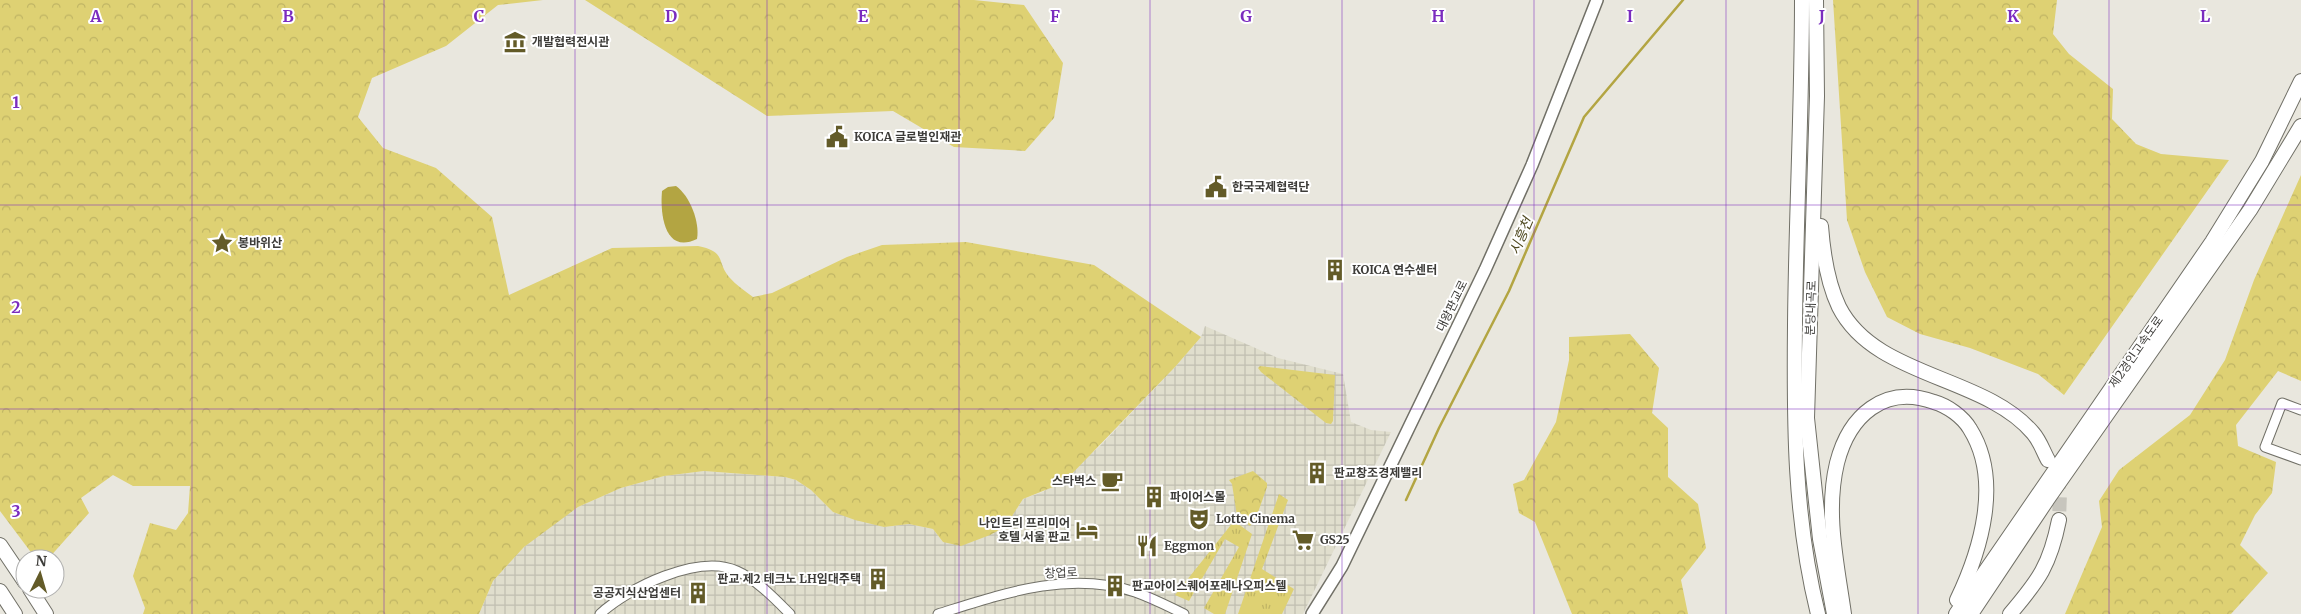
<svg xmlns="http://www.w3.org/2000/svg" width="2301" height="614" font-family="Merriweather,'Noto Sans KR',serif">
	<defs>
		<pattern id="industrial-grid" width="8" height="8" patternUnits="userSpaceOnUse" patternTransform="scale(1.25)"><rect width="8" height="8" fill="#e0decd"/><path d="M0 4h8M4 0v8" fill="none" stroke="#c1bfb1"/></pattern>
		<pattern id="grass-tufts" width="24" height="20" patternUnits="userSpaceOnUse" patternTransform="scale(1.25)"><rect width="24" height="20" fill="#ded173"/><path d="M3 7l-1-3M5 7V3M7 7l1-3M15 17l-1-3M17 17v-4M19 17l1-3" fill="none" stroke="#bfb464"/></pattern>
		<pattern id="forest-crowns" width="20" height="18" patternUnits="userSpaceOnUse" patternTransform="scale(1.25)"><rect width="20" height="18" fill="#ded173"/><path d="M2 6a3 3 0 1 1 6 0M12 15a3 3 0 1 1 6 0" fill="none" stroke="#bfb464"/></pattern>
	</defs>
	<rect width="100%" height="100%" fill="#e9e7de"/>
	<polygon fill="url(#industrial-grid)" points="1205,326 1278,358 1343,374 1351,422 1371,430 1391,432 1303,614 479,614 493,581 524,547 551,525 578,507 621,488 664,476 704,471 785,477 796,480 811,490 833,512 884,527 909,524 933,529 943,542 1016,510 1023,499 1043,492 1099,447 1175,367 1201,337"/>
	<g fill="url(#grass-tufts)">
		<polygon points="1279,494 1288,500 1262,569 1294,589 1282,614 1238,614"/>
		<polygon points="1234,521 1252,534 1225,614 1214,614 1204,608 1239,547 1225,539 1189,601 1175,595"/>
	</g>
	<g fill="url(#forest-crowns)">
		<path d="M0 0H543L498 5 446 46 372 78 358 117 383 148 436 168 492 217 509 295 612 248 698 246C727 252 716 261 729 277 736 285 745 291 753 297L772 293 847 257 882 245 966 242 1094 265 1201 337 1175 367 1063 483 1023 499 1005 527 990 535 961 546 943 542 933 529 909 524 884 527 855 520 833 512 811 490 796 480 785 477 704 471 664 476 621 488 578 507 524 547 493 581 479 614H143L145 608 133 576 150 523 176 530 188 513 190 486H133L113 475 81 498 89 513 48 559H36L0 511Z"/>
		<polygon points="585,0 974,0 1024,5 1063,63 1054,118 1025,151 954,147 893,111 767,116"/>
		<polygon points="1833,0 2057,0 2053,34 2069,54 2113,89 2112,119 2136,144 2161,154 2229,160 2064,395 2038,374 1970,348 1920,334 1887,317 1865,272 1847,220"/>
		<polygon points="2301,175 2301,381 2278,371 2236,425 2238,446 2276,462 2272,493 2255,515 2240,545 2268,573 2231,614 2065,614 2102,527 2099,501 2119,470 2190,415 2225,360 2254,280"/>
		<polygon points="1630,334 1659,368 1652,413 1668,428 1668,477 1698,504 1706,548 1681,580 1688,614 1572,614 1535,522 1519,513 1513,484 1524,480 1556,422 1569,360 1569,337"/>
		<polygon points="1260,366 1335,375 1333,421 1331,424 1326,423 1261,372 1258,368"/>
		<polygon points="1253,471 1267,483 1267,487 1256,518 1250,526 1237,516 1232,484 1229,480"/>
	</g>
	<path fill="#b3a542" d="M676 186C690 196 700 222 697 239 664 255 660 213 662 191L668 187Z"/>
	<g fill="none" stroke-linecap="round" stroke-linejoin="round">
		<polyline stroke="#b3a542" stroke-width="2.5" points="1406,500 1439,428 1509,291 1584,117 1683,0"/>
		<polyline stroke="#c7c5bd" stroke-width="14" stroke-dasharray="14 7" stroke-linecap="butt" points="2055,477 2060,493 2059,520"/>
		<g stroke="#717067" stroke-width="11">
			<g id="minor">
				<polyline points="2301,410 2282,403 2265,447 2301,460"/>
				<path d="M600 614C628 588 699 553 737 571 757 580 775 599 790 614"/>
				<path d="M938 614C1002 594 1068 570 1135 592 1152 598 1168 606 1184 614"/>
			</g>
		</g>
		<g stroke="#717067" stroke-width="14">
			<polyline id="major" points="1312,614 1342,566 1485,270 1532,165 1597,0"/>
		</g>
		<g stroke="#717067" stroke-width="16">
			<g id="highway">
				<path d="M1802 0C1802 108 1796 217 1795 325 1794 423 1794 518 1818 614"/>
				<polyline points="1816,0 1817,96 1807,418 1820,539 1834,614"/>
				<path d="M1821 226C1823 253 1827 282 1839 307 1875 378 1984 375 2033 433 2040 441 2043 451 2048 460"/>
				<polyline points="0,545 25,582"/>
				<polyline points="30,589 46,614"/>
				<polyline points="0,591 15,614"/>
				<path d="M1844 614C1837 564 1825 513 1837 463 1849 416 1884 384 1934 402 1948 406 1963 417 1970 429 2002 480 1981 550 1957 600"/>
				<polyline points="1956,614 2212,242 2262,161 2301,81"/>
				<polyline points="1971,614 2047,500 2250,210 2301,126"/>
				<path d="M2010 614C2039 580 2050 565 2059 520"/>
			</g>
		</g>
		<use href="#minor" stroke="#fff" stroke-width="9"/>
		<use href="#major" stroke="#fff" stroke-width="11"/>
		<use href="#highway" stroke="#fff" stroke-width="14"/>
	</g>
	<path fill="none" stroke="#7b2cbf" stroke-width="1" stroke-opacity="0.55" d="M192 0V614M384 0V614M575 0V614M767 0V614M959 0V614M1150 0V614M1342 0V614M1534 0V614M1726 0V614M1918 0V614M2109 0V614M0 205H2301M0 409H2301"/>
	<defs>
		<g id="museum-bare" transform="scale(1.725)"><path d="M0-6L6-3V-2H-6V-3ZM-5-1h2V3h-2ZM-1-1h2V3h-2ZM3-1h2V3H3ZM-6 4H6V6H-6Z" fill="#635b28" stroke="#fff" stroke-width="2.5" paint-order="stroke"/></g>
		<g id="civic-bare" transform="scale(1.725)"><path d="M-.6-6.5H3V-4.5H.6V-3L4-1V1h2V6H-6V1h2V-1L-.6-3ZM-1.2 2.5V6h2.4V2.5Z" fill="#635b28" stroke="#fff" stroke-width="2.5" paint-order="stroke"/></g>
		<g id="sight-bare" transform="scale(1.725)"><path d="M0-6L1.8-2.2L6-1.7L2.9 1.2L3.7 5.4L0 3.3L-3.7 5.4L-2.9 1.2L-6-1.7L-1.8-2.2Z" fill="#635b28" stroke="#fff" stroke-width="2.5" paint-order="stroke"/></g>
		<g id="building-bare" transform="scale(1.725)"><path d="M-4-6H4V6H1V3H-1V6H-4ZM-2.5-4.3h1.7v1.8h-1.7ZM.8-4.3h1.7v1.8H.8ZM-2.5-1h1.7V.8h-1.7ZM.8-1h1.7V.8H.8Z" fill="#635b28" stroke="#fff" stroke-width="2.5" paint-order="stroke"/></g>
		<g id="cafe-bare" transform="scale(1.725)"><path d="M-5.5-4.5H6V0H3Q3 3.5 0 3.5H-2.5Q-5.5 3.5-5.5 0ZM3-3.2v2h1.7v-2ZM-6 4.5H4V6H-6Z" fill="#635b28" stroke="#fff" stroke-width="2.5" paint-order="stroke"/></g>
		<g id="theatre-bare" transform="scale(1.725)"><path d="M-5-5.5Q0-4 5-5.5V0Q5 5 0 6Q-5 5-5 0ZM-3.3-2.5H-1v1.5H-3.3ZM1-2.5H3.3v1.5H1ZM-2.8 1Q0 5.5 2.8 1Z" fill="#635b28" stroke="#fff" stroke-width="2.5" paint-order="stroke"/></g>
		<g id="hotel-bare" transform="scale(1.725)"><path d="M-6-4.5h1.5V1H6V5H4.5V3h-9V5H-6ZM-4 0a1.8 1.8 0 1 1 3.6 0ZM.5 0V-2.5h3Q6-2.5 6 0Z" fill="#635b28" stroke="#fff" stroke-width="2.5" paint-order="stroke"/></g>
		<g id="supermarket-bare" transform="scale(1.725)"><path d="M-6-5.5h2.5l.6 2H6L4.5 2H-2.5L-4.4-4H-6ZM-1.5 3.2a1.3 1.3 0 1 0 .1 0ZM3 3.2a1.3 1.3 0 1 0 .1 0Z" fill="#635b28" stroke="#fff" stroke-width="2.5" paint-order="stroke"/></g>
		<g id="restaurant-bare" transform="scale(1.725)"><path d="M-5-6h1v4h1v-4h1v4h1v-4h1v5L-1.5 .5V6h-2V.5L-5-1ZM5-6V6H3V1.5H1.5Q1.5-4 5-6Z" fill="#635b28" stroke="#fff" stroke-width="2.5" paint-order="stroke"/></g>
	</defs>
	<g fill-rule="evenodd">
		<use href="#museum-bare" x="515" y="42"/>
		<use href="#civic-bare" x="837" y="137"/>
		<use href="#civic-bare" x="1216" y="187"/>
		<use href="#sight-bare" x="222" y="243"/>
		<use href="#building-bare" x="1335" y="270"/>
		<use href="#building-bare" x="1317" y="473"/>
		<use href="#cafe-bare" x="1112" y="481"/>
		<use href="#building-bare" x="1154" y="497"/>
		<use href="#theatre-bare" x="1199" y="519"/>
		<use href="#hotel-bare" x="1087" y="530"/>
		<use href="#supermarket-bare" x="1303" y="540"/>
		<use href="#restaurant-bare" x="1147" y="546"/>
		<use href="#building-bare" x="878" y="579"/>
		<use href="#building-bare" x="1115" y="586"/>
		<use href="#building-bare" x="698" y="593"/>
	</g>
	<g text-anchor="middle" stroke-width="4" stroke-linejoin="round" paint-order="stroke">
		<g font-size="12" font-weight="bold" fill="#3d3c39" stroke="#fff" text-anchor="start">
			<text x="532" y="46">개발협력전시관</text>
			<text x="854" y="141">KOICA 글로벌인재관</text>
			<text x="1232" y="191">한국국제협력단</text>
			<text x="238" y="247">봉바위산</text>
			<text x="1352" y="274">KOICA 연수센터</text>
			<text x="1334" y="477">판교창조경제밸리</text>
			<text x="1096" y="485" text-anchor="end">스타벅스</text>
			<text x="1170" y="501">파이어스몰</text>
			<text x="1216" y="523">Lotte Cinema</text>
			<text x="1070" y="527" text-anchor="end">나인트리 프리미어<tspan x="1070" dy="14">호텔 서울 판교</tspan></text>
			<text x="1320" y="544">GS25</text>
			<text x="1164" y="550">Eggmon</text>
			<text x="861" y="583" text-anchor="end">판교 제2 테크노 LH임대주택</text>
			<text x="1132" y="590">판교아이스퀘어포레나오피스텔</text>
			<text x="681" y="597" text-anchor="end">공공지식산업센터</text>
		</g>
		<g font-size="12" fill="#3d3c39" stroke="#fff">
			<text transform="translate(1452 306) rotate(-64)" y="4">대왕판교로</text>
			<text transform="translate(1811 308) rotate(-88)" y="4">분당내곡로</text>
			<text transform="translate(2136 352) rotate(-55)" y="4">제2경인고속도로</text>
			<text transform="translate(1061 573) rotate(-3)" y="4">창업로</text>
		</g>
		<g font-size="14" font-style="italic" fill="#504a21" stroke="#fff">
			<text transform="translate(1521 236) rotate(-67)" y="5">시흥천</text>
		</g>
	</g>
	<g font-size="16" text-anchor="middle" font-weight="bold" fill="#7b2cbf" stroke="#fff" stroke-width="4" stroke-linejoin="round" paint-order="stroke">
		<text x="96" y="22">A</text>
		<text x="288" y="22">B</text>
		<text x="479" y="22">C</text>
		<text x="671" y="22">D</text>
		<text x="863" y="22">E</text>
		<text x="1055" y="22">F</text>
		<text x="1246" y="22">G</text>
		<text x="1438" y="22">H</text>
		<text x="1630" y="22">I</text>
		<text x="1822" y="22">J</text>
		<text x="2013" y="22">K</text>
		<text x="2205" y="22">L</text>
		<text x="16" y="108">1</text>
		<text x="16" y="313">2</text>
		<text x="16" y="517">3</text>
	</g>
	<g transform="translate(40 574) rotate(5)"><circle r="24" fill="#ffffff" stroke="#b1b1b0"/>
	<path d="M0-4L9 19L0 12L-9 19Z" fill="#635b28"/>
	<text y="-8" font-size="14" font-weight="bold" text-anchor="middle" fill="#3d3c39">N</text>
	</g>
</svg>
